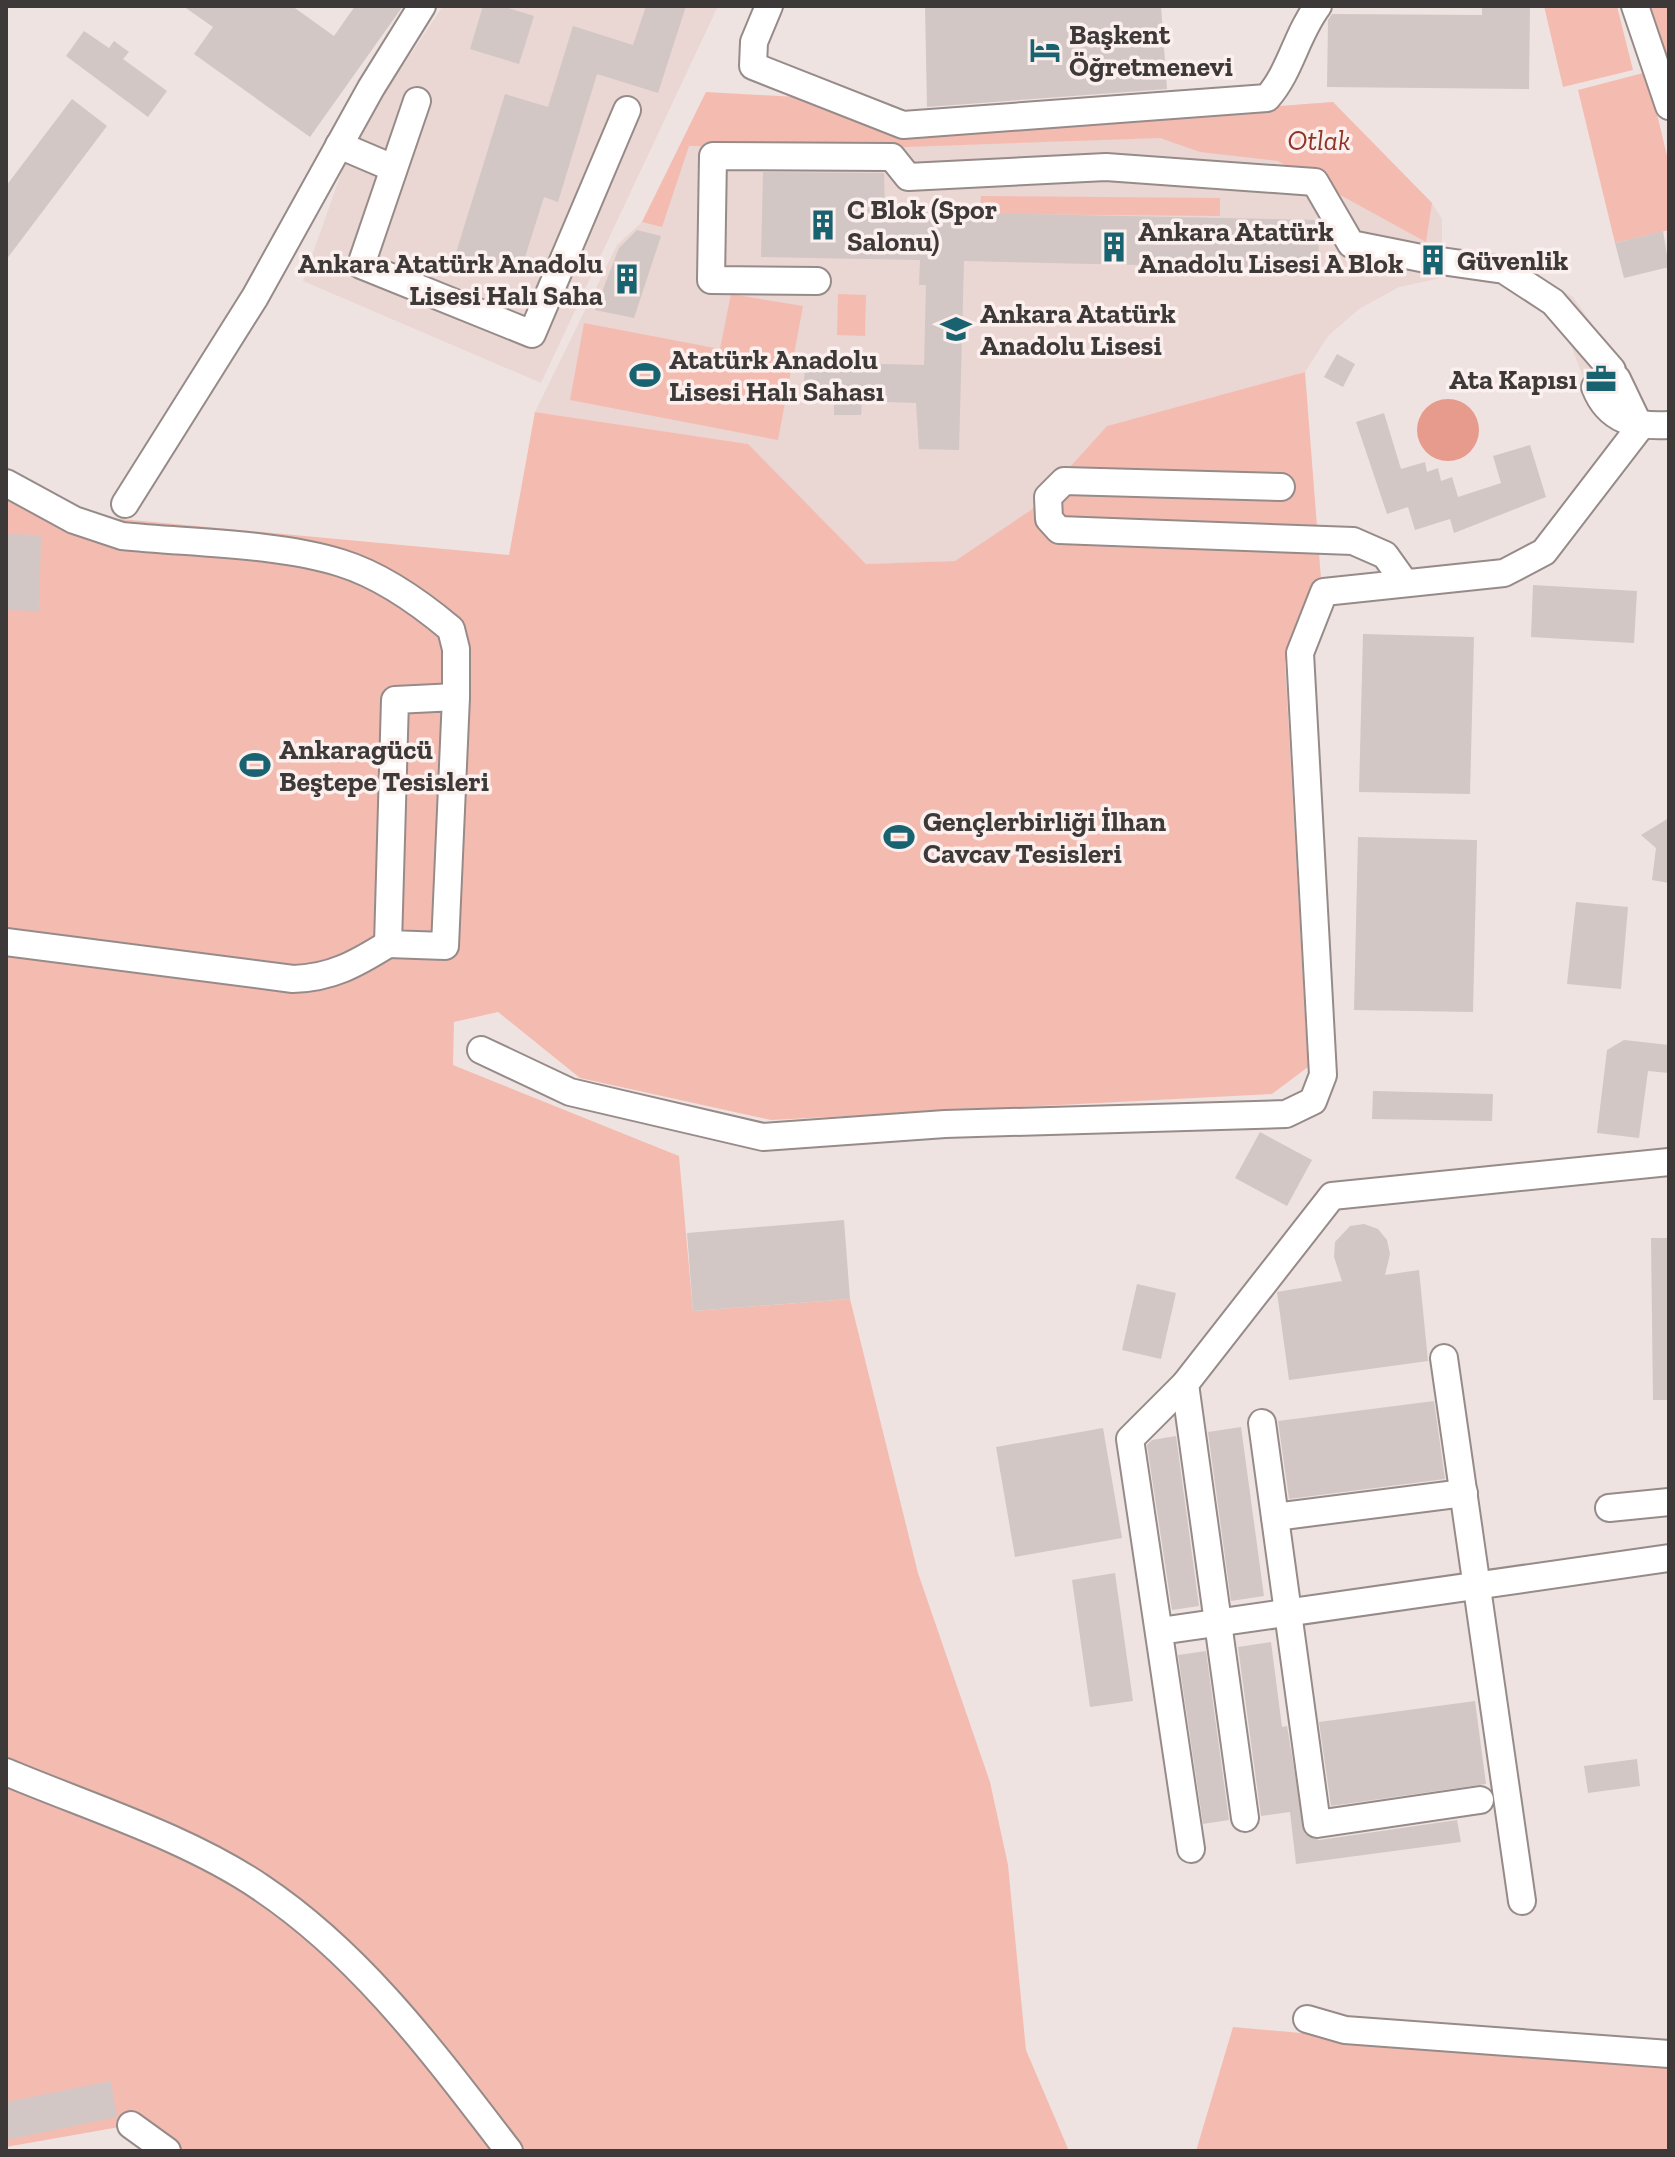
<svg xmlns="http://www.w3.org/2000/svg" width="1675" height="2157" font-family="'Zilla Slab',serif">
	<rect width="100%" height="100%" fill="#efe3e1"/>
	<g fill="#ead6d2">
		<polygon points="443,6 718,6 541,383 303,281 353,140"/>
		<polygon points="706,92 900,134 1333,102 1432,203 1442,219 1442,247 1506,257 1573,297 1611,351 1619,374 1586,385 1567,335 1537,308 1498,284 1446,277 1399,287 1359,309 1328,336 1305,372 1107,426 1031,510 956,561 866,564 747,444 535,412 617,245 642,222"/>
	</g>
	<g fill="#f4bcb1">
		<polygon points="1544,6 1617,6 1633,70 1563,87"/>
		<polygon points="1646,6 1669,6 1669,77"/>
		<polygon points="1647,72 1669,164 1669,230 1615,243 1578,90"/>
		<polygon points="706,92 816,98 900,134 1333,102 1432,203 1426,242 1278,161 1200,152 1160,138 879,148 689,146 662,227 642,222"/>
		<polygon points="981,196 1220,198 1220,216 980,214"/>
		<polygon points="731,294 803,306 778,440 570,400 584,323 720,349"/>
		<polygon points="838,294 866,295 865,336 837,335"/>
		<polygon points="1305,372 1321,578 1285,662 1308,1067 1272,1094 771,1120 580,1078 498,1012 454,1022 453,1065 679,1156 693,1311 850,1299 918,1573 990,1782 1008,1865 1026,2050 1069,2151 167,2151 131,2125 6,2147 6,467 99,517 509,555 535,412 748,444 866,564 955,561 1031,510 1107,426"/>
		<polygon points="1233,2027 1669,2065 1669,2151 1196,2151"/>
	</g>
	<circle fill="#e79b8c" cx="1448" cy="430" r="31"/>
	<g fill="#d2c7c4">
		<polygon points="183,6 292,6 334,36 355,6 403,6 310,137 194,54 213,27"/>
		<polygon points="483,6 502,6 534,16 519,64 470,49"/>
		<polygon points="646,6 686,6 658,93 597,74 558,202 544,197 520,273 456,253 505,94 548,107 573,26 633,45"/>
		<polygon points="925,6 1161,6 1167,89 927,107"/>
		<polygon points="1482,6 1530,6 1529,89 1327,87 1328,20 1332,14 1482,15"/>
		<polygon points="84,31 109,48 114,41 129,52 123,59 167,91 148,117 66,56"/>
		<polygon points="72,99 107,126 6,260 6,186"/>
		<polygon points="763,172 884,173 885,211 1318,220 1319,269 964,261 959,450 919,449 916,403 862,401 861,415 834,415 834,403 803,403 805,362 924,365 926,285 919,285 920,260 761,257"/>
		<polygon points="637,230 661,236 634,318 595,310 619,248"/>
		<polygon points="1663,231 1669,267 1624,278 1615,243"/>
		<polygon points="1337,354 1355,364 1343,387 1324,377"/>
		<polygon points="1384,413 1401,469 1425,462 1427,472 1438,468 1441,481 1452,477 1458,497 1501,483 1493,456 1530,445 1546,497 1454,533 1450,519 1415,530 1408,507 1387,514 1356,422"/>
		<polygon points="6,534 41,535 39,611 6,610"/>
		<polygon points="1533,585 1637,591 1634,643 1531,637"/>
		<polygon points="1363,634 1474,637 1470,794 1359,792"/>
		<polygon points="1669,818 1669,883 1652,880 1656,848 1641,835"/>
		<polygon points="1358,837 1477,840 1473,1012 1354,1010"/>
		<polygon points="1576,902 1628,907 1621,989 1567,984"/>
		<polygon points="1624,1040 1669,1045 1669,1073 1648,1071 1639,1138 1597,1133 1607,1050"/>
		<polygon points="1373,1091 1493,1094 1492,1121 1372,1119"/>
		<polygon points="1260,1132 1312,1160 1287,1206 1235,1178"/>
		<polygon points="844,1220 850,1299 693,1311 687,1233"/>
		<polygon points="1364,1224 1378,1229 1387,1240 1390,1254 1385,1275 1419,1270 1428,1361 1289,1380 1277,1292 1342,1281 1334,1257 1335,1242 1350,1226"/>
		<polygon points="1651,1238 1669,1238 1669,1400 1653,1400"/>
		<polygon points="1137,1284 1176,1293 1161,1359 1122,1350"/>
		<polygon points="1434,1401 1445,1479 1289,1499 1278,1421"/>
		<polygon points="1241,1427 1264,1596 1231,1601 1208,1432"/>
		<polygon points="1103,1428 1122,1538 1015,1557 996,1447"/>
		<polygon points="1176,1436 1199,1606 1172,1610 1147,1445 1152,1440"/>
		<polygon points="1115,1573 1133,1701 1090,1707 1072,1580"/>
		<polygon points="1271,1642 1282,1727 1287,1726 1305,1834 1319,1840 1457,1820 1461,1842 1296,1864 1290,1812 1261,1816 1238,1647"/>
		<polygon points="1206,1651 1229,1820 1203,1824 1178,1655"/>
		<polygon points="1475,1701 1486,1784 1331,1806 1319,1722"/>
		<polygon points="1637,1759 1640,1786 1588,1793 1584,1766"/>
		<polygon points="111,2081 117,2117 6,2140 6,2102"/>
	</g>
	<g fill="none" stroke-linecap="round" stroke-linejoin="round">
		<g stroke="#968b89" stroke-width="30">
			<g id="minor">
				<path d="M769 6 754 42 753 66 903 125 1267 98C1291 71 1296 35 1318 6"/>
				<polyline points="1635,6 1669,106"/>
				<polyline points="417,101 361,265 532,334 627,110"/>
				<polyline points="339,145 393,168"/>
				<polyline points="1441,261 1504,270 1553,302 1612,370"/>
				<polyline points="817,281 711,280 713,156 892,157 908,177 1106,167 1315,182 1351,244 1426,259"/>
				<polyline points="1617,379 1640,427"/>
				<path d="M1595 387C1608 421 1636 427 1669 425"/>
				<path d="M6 483 74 520 122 536C190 543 277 543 341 563 380 575 420 603 451 629L456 649V697"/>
				<polyline points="1281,487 1064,481 1048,497 1049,519 1059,530 1353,541 1385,555 1405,583"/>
				<polyline points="125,504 255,297 371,88 422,6"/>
				<polygon points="456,697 445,946 388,944 395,700"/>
				<path d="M6 942 293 979C331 978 356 964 388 944"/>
				<polyline points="481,1050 570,1092 763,1137 945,1124 1286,1114 1313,1101 1323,1075 1300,653 1324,592 1504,573 1544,552 1640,427"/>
				<polyline points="1444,1358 1522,1901"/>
				<polyline points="1185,1384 1245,1818"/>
				<polyline points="1262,1423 1317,1824 1480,1800"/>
				<polyline points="1609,1508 1669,1502"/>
				<polyline points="1275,1517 1464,1493"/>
				<polyline points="1160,1631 1669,1558"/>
				<path d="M6 1772C89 1807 186 1837 260 1887 362 1955 435 2055 509 2151"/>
				<polyline points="1191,1849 1130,1439 1185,1384 1332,1196 1669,1162"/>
				<polyline points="1307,2019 1345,2030 1669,2054"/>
				<polyline points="131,2125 167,2151"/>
			</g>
		</g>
		<use href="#minor" stroke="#fff" stroke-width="26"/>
	</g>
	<defs>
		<g id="hotel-bare" transform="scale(2.4)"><path d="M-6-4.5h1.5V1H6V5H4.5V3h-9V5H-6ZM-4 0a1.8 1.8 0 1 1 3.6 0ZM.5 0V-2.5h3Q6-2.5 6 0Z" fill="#196370" stroke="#fcf0ee" stroke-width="2.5" paint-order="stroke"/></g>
		<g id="building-bare" transform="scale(2.4)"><path d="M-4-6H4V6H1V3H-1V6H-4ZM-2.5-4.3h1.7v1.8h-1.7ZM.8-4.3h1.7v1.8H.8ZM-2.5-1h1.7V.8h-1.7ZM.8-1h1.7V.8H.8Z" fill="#196370" stroke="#fcf0ee" stroke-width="2.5" paint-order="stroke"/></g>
		<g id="school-bare" transform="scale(2.4)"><path d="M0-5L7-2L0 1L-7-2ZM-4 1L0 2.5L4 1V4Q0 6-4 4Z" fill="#196370" stroke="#fcf0ee" stroke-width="2.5" paint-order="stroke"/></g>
		<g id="stadium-bare" transform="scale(2.4)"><path d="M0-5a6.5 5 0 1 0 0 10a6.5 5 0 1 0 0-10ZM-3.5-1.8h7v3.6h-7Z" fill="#196370" stroke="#fcf0ee" stroke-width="2.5" paint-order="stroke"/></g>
		<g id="office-bare" transform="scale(2.4)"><path d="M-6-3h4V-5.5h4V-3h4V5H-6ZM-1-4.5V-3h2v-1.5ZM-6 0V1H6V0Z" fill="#196370" stroke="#fcf0ee" stroke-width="2.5" paint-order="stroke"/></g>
	</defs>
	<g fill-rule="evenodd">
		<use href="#hotel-bare" x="1045" y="50"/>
		<use href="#building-bare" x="823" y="225"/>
		<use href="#building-bare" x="1114" y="247"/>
		<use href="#building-bare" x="1433" y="260"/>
		<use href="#building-bare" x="627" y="279"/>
		<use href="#school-bare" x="956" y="329"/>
		<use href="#stadium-bare" x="645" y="375"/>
		<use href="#office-bare" x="1601" y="379"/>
		<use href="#stadium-bare" x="255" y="765"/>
		<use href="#stadium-bare" x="899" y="837"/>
	</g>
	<g text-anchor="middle" stroke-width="7" stroke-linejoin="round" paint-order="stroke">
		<g font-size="28" font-weight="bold" fill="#3d3938" stroke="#fcf0ee" text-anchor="start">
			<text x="1069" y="44">Başkent<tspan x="1069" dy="32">Öğretmenevi</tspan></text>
			<text x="847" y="219">C Blok (Spor<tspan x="847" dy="32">Salonu)</tspan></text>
			<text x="1138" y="241">Ankara Atatürk<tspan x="1138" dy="32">Anadolu Lisesi A Blok</tspan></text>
			<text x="1457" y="270">Güvenlik</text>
			<text x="603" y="273" text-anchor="end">Ankara Atatürk Anadolu<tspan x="603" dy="32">Lisesi Halı Saha</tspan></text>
			<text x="980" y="323">Ankara Atatürk<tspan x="980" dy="32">Anadolu Lisesi</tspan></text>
			<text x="669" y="369">Atatürk Anadolu<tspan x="669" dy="32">Lisesi Halı Sahası</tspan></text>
			<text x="1577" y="389" text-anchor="end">Ata Kapısı</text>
			<text x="279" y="759">Ankaragücü<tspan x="279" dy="32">Beştepe Tesisleri</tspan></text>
			<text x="923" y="831">Gençlerbirliği İlhan<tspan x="923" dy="32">Cavcav Tesisleri</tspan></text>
		</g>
		<g font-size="28" font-style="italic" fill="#8e3426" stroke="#fcf0ee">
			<text x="1319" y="150">Otlak</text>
		</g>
	</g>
	<rect width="1675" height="2157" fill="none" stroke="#3d3938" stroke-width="16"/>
</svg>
